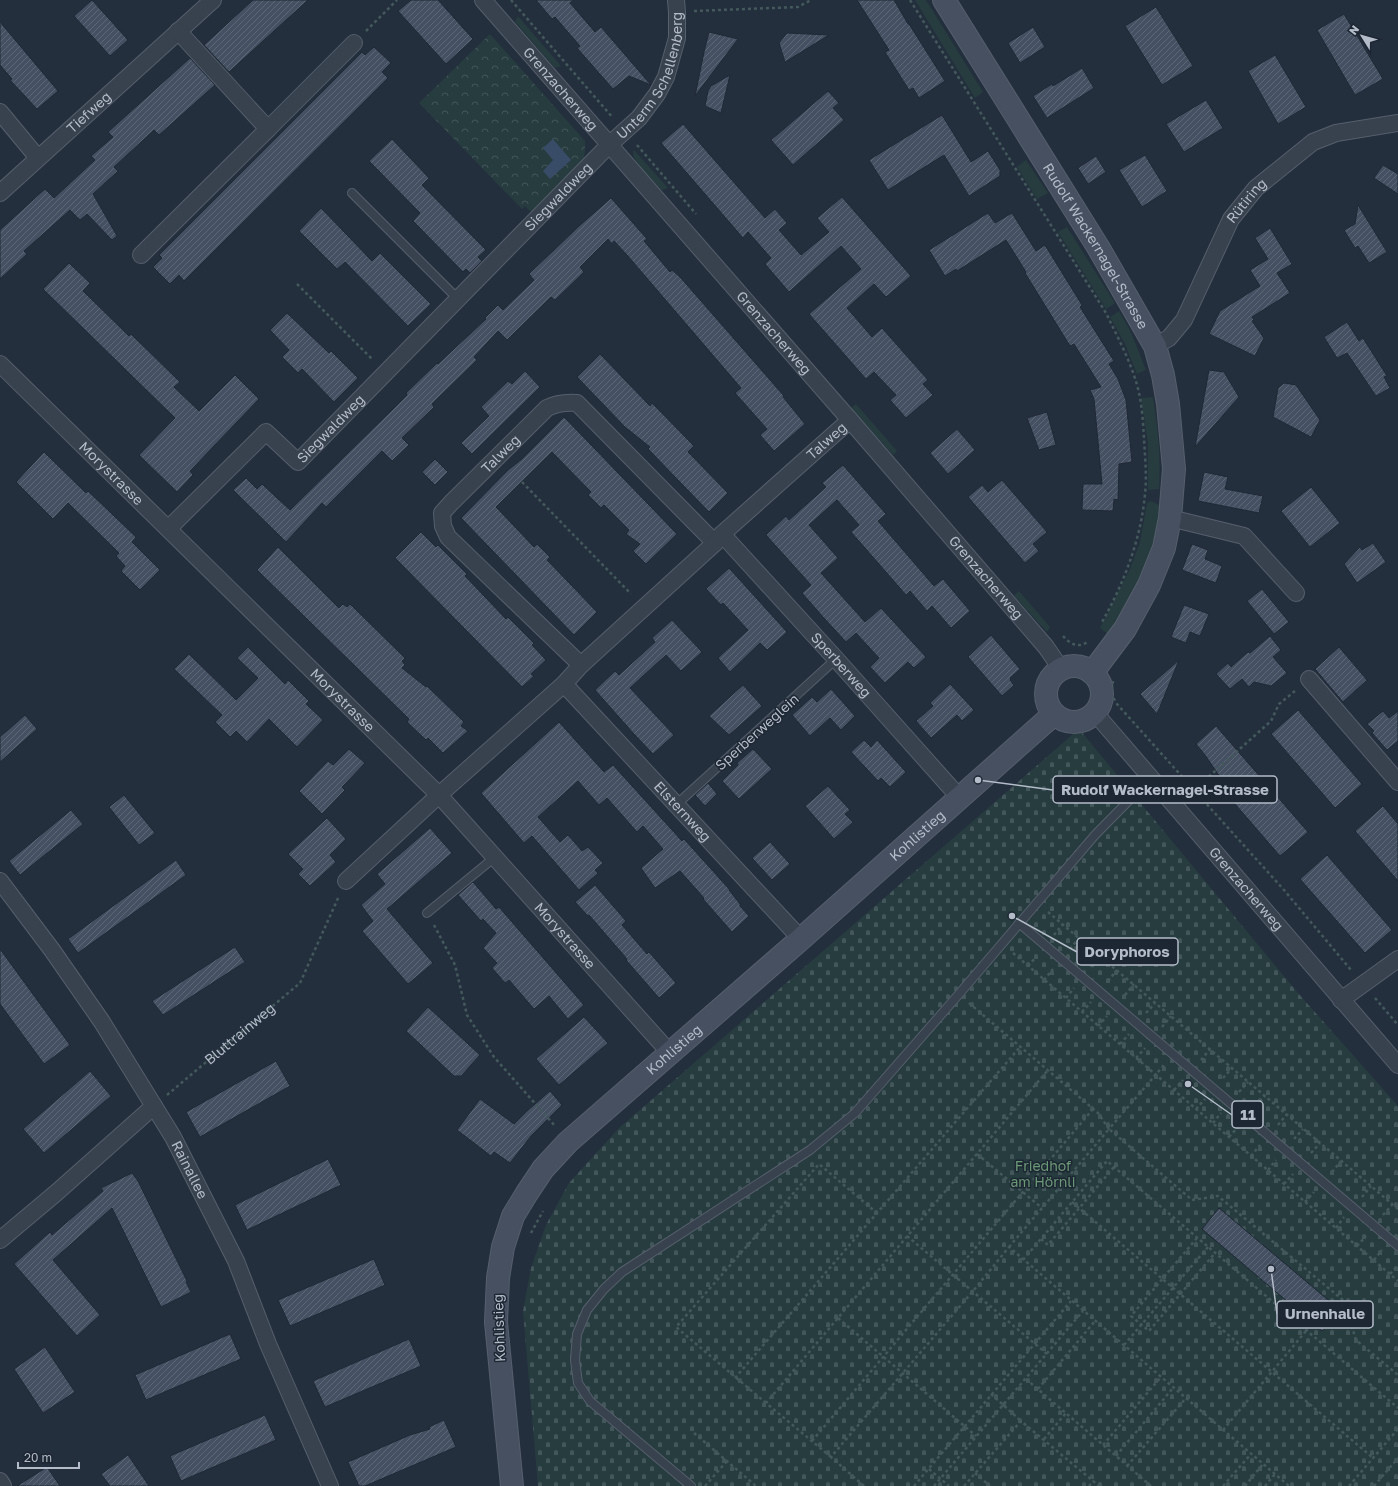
<svg xmlns="http://www.w3.org/2000/svg" width="1398" height="1486" font-family="'Golos Text',sans-serif">
	<defs>
		<pattern id="cemetery-stones" width="16" height="16" patternUnits="userSpaceOnUse"><rect width="16" height="16" fill="#263c3f"/><path d="M2 7V4a2 2 0 0 1 4 0v3zM10 15v-3a2 2 0 0 1 4 0v3z" fill="#435659"/></pattern>
		<pattern id="park-crowns" width="20" height="18" patternUnits="userSpaceOnUse"><rect width="20" height="18" fill="#263c3f"/><path d="M2 6a3 3 0 1 1 6 0M12 15a3 3 0 1 1 6 0" fill="none" stroke="#435659"/></pattern>
		<pattern id="building-hatch" width="6" height="6" patternUnits="userSpaceOnUse"><rect width="6" height="6" fill="#455162"/><path d="M-1 1l2-2M0 6l6-6M5 7l2-2" fill="none" stroke="#5d6877"/></pattern>
	</defs>
	<rect width="100%" height="100%" fill="#242f3e"/>
	<g fill="#263c3f">
		<polygon points="915,0 926,0 983,92 975,98"/>
		<polygon points="518,16 561,66 555,68 515,22"/>
		<path d="M634 150 668 188 662 190C653 181 632 163 633 151Z"/>
		<polygon points="1026,160 1048,193 1037,199 1017,167"/>
		<polygon points="1067,227 1115,303 1106,309 1058,232"/>
		<polygon points="1119,311 1130,330 1146,370 1137,374 1125,344 1110,317"/>
		<path d="M1153 397C1158 430 1161 455 1159 489L1148 490V443L1141 398Z"/>
		<polygon points="856,404 897,451 893,455 851,408"/>
		<polygon points="1151,501 1159,505 1161,510 1151,555 1134,592 1108,634 1100,628 1130,569 1140,542 1147,503"/>
		<polygon points="1019,591 1050,627 1047,632 1014,596"/>
	</g>
	<polygon fill="url(#cemetery-stones)" points="1079,729 1298,993 1398,1106 1398,1486 538,1486 523,1311 531,1268 546,1225 569,1183 618,1129"/>
	<polygon fill="url(#park-crowns)" points="490,34 585,141 585,150 582,169 535,216 525,206 522,209 419,103"/>
	<polygon fill="#394c67" points="553,139 571,160 550,179 543,171 553,160 543,148"/>
	<g fill="url(#building-hatch)" stroke="#1f2835">
		<polygon points="92,0 128,40 110,56 74,16"/>
		<polygon points="253,0 308,0 229,72 204,45"/>
		<polygon points="411,0 438,0 473,39 446,64 398,11"/>
		<polygon points="536,0 574,0 570,3 595,32 601,27 651,85 629,76 613,89 577,48 580,46 567,31 555,17 552,19"/>
		<polygon points="857,0 894,0 908,24 909,24 945,81 919,98 913,88 909,90 885,52 889,50"/>
		<polygon points="1156,7 1193,66 1162,85 1125,26"/>
		<polygon points="1344,14 1383,79 1355,95 1317,30"/>
		<polygon points="0,22 58,91 37,109 10,80 12,79 0,65"/>
		<polygon points="1033,27 1045,47 1020,63 1008,43"/>
		<polygon points="709,32 738,39 695,96 704,52"/>
		<polygon points="787,33 829,35 785,62 779,43"/>
		<polygon points="374,47 391,63 382,72 388,78 184,281 179,275 170,284 153,267 162,258 159,255 362,52 365,55"/>
		<polygon points="1275,55 1306,107 1278,124 1248,71"/>
		<polygon points="190,58 215,85 159,135 154,130 114,167 118,171 93,194 117,236 112,240 87,214 80,220 70,210 24,251 27,254 0,279 0,230 45,189 54,198 95,160 91,156 113,137 108,132"/>
		<polygon points="1082,68 1094,88 1047,118 1033,96 1052,84 1053,86"/>
		<polygon points="730,75 721,113 705,106 708,91 711,86"/>
		<polygon points="828,91 839,103 833,108 844,120 793,165 771,140"/>
		<polygon points="1206,100 1223,128 1184,152 1166,124"/>
		<polygon points="942,115 971,162 988,151 1000,170 1000,176 969,196 944,155 888,190 869,160"/>
		<polygon points="683,124 765,218 775,209 787,223 779,230 801,255 829,232 817,218 842,197 911,276 886,297 874,284 847,308 872,337 882,328 928,380 923,384 933,395 906,418 890,400 896,395 874,372 866,379 809,314 861,269 841,246 789,292 765,264 771,258 748,232 743,238 661,143"/>
		<polygon points="392,139 429,178 422,185 486,250 478,257 482,261 470,273 466,269 463,272 413,221 420,213 369,161"/>
		<polygon points="1145,155 1167,191 1142,207 1119,170"/>
		<polygon points="1096,156 1106,172 1088,184 1078,168"/>
		<polygon points="1383,165 1398,174 1398,194 1374,178"/>
		<polygon points="611,198 647,239 644,241 670,272 672,270 680,277 784,396 783,397 805,424 774,451 760,435 767,429 735,393 741,388 627,255 614,241 612,244 608,239 580,267 584,272 555,300 551,297 507,340 498,331 474,357 477,360 432,404 434,407 402,438 409,445 392,461 382,451 326,507 322,503 286,542 234,491 233,490 246,478 257,489 262,484 290,510 395,407 407,395 406,393 437,363 438,364 486,319 485,318 498,305 503,310 534,280 529,274 578,227"/>
		<polygon points="1358,205 1387,252 1369,263 1358,246 1355,248 1344,230 1355,224"/>
		<polygon points="321,208 372,261 380,253 431,304 408,326 345,262 337,269 299,231"/>
		<polygon points="988,213 995,223 1012,213 1036,251 1045,245 1082,305 1080,307 1114,361 1109,364 1118,379 1126,400 1132,462 1119,464 1118,500 1114,499 1113,511 1082,510 1083,484 1102,484 1094,399 1090,390 1101,387 1074,344 1070,346 1025,273 1026,272 1006,240 957,271 956,269 945,276 929,250"/>
		<polygon points="1270,228 1292,264 1277,273 1290,293 1252,317 1254,320 1252,321 1264,338 1255,356 1209,334 1220,311 1260,286 1250,270 1268,259 1255,238"/>
		<polygon points="69,263 90,283 83,291 129,336 131,334 180,382 174,387 199,411 235,375 259,399 190,471 193,475 177,492 139,455 175,418 43,289"/>
		<polygon points="287,313 329,353 331,351 358,378 334,402 302,369 298,373 282,357 289,350 270,330"/>
		<polygon points="1347,322 1359,341 1363,338 1387,376 1384,377 1390,388 1376,396 1347,353 1337,358 1324,337"/>
		<polygon points="600,354 650,406 652,403 694,446 688,452 728,493 709,512 648,449 650,447 625,427 577,377"/>
		<polygon points="1209,370 1224,372 1239,397 1195,447"/>
		<polygon points="525,371 540,387 472,454 461,443 489,416 481,407 508,381 512,384"/>
		<polygon points="1284,383 1296,385 1320,420 1311,437 1273,417 1278,388"/>
		<polygon points="1047,412 1056,445 1039,450 1027,418"/>
		<polygon points="564,417 677,534 646,564 633,551 640,544 626,534 629,530 604,505 601,508 588,495 591,492 552,452 496,507 534,547 537,544 550,557 547,560 597,612 574,635 461,518 508,470 522,459"/>
		<polygon points="957,429 975,450 948,474 930,453"/>
		<polygon points="44,452 86,493 88,491 136,537 132,542 160,570 140,590 121,571 125,566 116,556 119,553 68,503 53,519 16,482"/>
		<polygon points="435,459 448,472 435,485 422,472"/>
		<polygon points="843,465 886,514 878,521 934,586 943,579 970,611 951,628 932,606 927,611 910,591 906,595 851,532 859,525 837,500 809,525 838,558 821,573 865,622 881,608 926,657 914,668 908,662 885,683 870,667 879,658 856,633 846,642 823,617 802,593 811,585 766,535 786,516 789,520 826,487 822,483"/>
		<polygon points="1204,472 1228,477 1225,489 1263,496 1259,513 1198,501"/>
		<polygon points="1002,480 1047,532 1033,544 1039,551 1025,563 968,497 982,485 988,492"/>
		<polygon points="1311,487 1340,523 1310,547 1281,511"/>
		<polygon points="421,532 436,547 438,545 467,574 465,576 506,619 508,617 534,643 532,645 546,660 531,674 534,676 522,687 395,558"/>
		<polygon points="1373,543 1386,562 1357,583 1344,564 1360,547 1362,550"/>
		<polygon points="1192,544 1208,550 1205,559 1222,566 1216,583 1182,570"/>
		<polygon points="278,547 339,608 343,604 347,607 350,604 405,658 402,661 405,665 402,668 426,687 427,686 464,722 461,726 468,731 443,753 428,738 426,740 407,722 409,719 257,570"/>
		<polygon points="729,568 787,632 767,650 760,643 730,672 718,658 748,630 723,603 721,605 706,589"/>
		<polygon points="1262,589 1289,622 1274,634 1247,601"/>
		<polygon points="1184,605 1209,614 1200,636 1190,632 1186,643 1171,637"/>
		<polygon points="672,620 702,652 681,671 666,655 630,688 674,735 653,754 634,734 595,690 615,671 619,675 655,642 652,638"/>
		<polygon points="991,635 1020,669 1010,678 1011,679 1010,680 1014,685 1002,696 968,657"/>
		<polygon points="1270,636 1281,650 1273,657 1287,673 1271,686 1254,682 1249,687 1242,679 1230,689 1216,674 1228,663 1231,667 1248,652 1250,653"/>
		<polygon points="248,647 285,684 288,680 309,701 306,704 323,720 297,747 269,719 247,742 236,731 230,737 215,722 222,715 174,669 189,654 236,700 258,678 237,658"/>
		<polygon points="1339,647 1367,680 1343,702 1315,669"/>
		<polygon points="1179,660 1157,714 1140,694"/>
		<polygon points="950,684 974,710 962,721 957,715 931,738 916,721 933,706 930,703"/>
		<polygon points="743,685 762,706 729,735 709,716"/>
		<polygon points="831,689 855,716 841,730 830,718 810,736 792,715 812,697 817,702"/>
		<polygon points="1298,710 1362,784 1335,808 1271,734"/>
		<polygon points="1383,711 1389,718 1398,711 1398,741 1387,750 1372,733 1374,731 1367,724"/>
		<polygon points="25,715 37,729 0,762 0,737"/>
		<polygon points="559,722 604,772 613,765 682,841 684,839 730,890 729,890 740,904 740,906 749,916 732,932 703,899 704,898 680,871 655,888 641,868 663,849 643,826 637,832 607,798 599,805 578,781 538,817 560,842 568,835 582,851 588,847 603,863 595,870 598,873 579,890 532,836 524,843 481,793"/>
		<polygon points="1216,726 1308,832 1280,856 1216,782 1220,777 1205,755 1196,744"/>
		<polygon points="864,740 871,747 877,740 906,772 890,787 881,778 878,781 851,752"/>
		<polygon points="349,749 365,763 342,787 345,790 322,814 299,791 328,761 333,765"/>
		<polygon points="753,749 772,769 739,799 722,781 738,765 737,763"/>
		<polygon points="708,783 717,794 705,806 695,795"/>
		<polygon points="828,786 850,810 845,814 853,822 834,839 805,806"/>
		<polygon points="124,795 155,833 139,845 109,807"/>
		<polygon points="1383,806 1398,824 1398,881 1355,831"/>
		<polygon points="71,810 83,824 20,875 9,861"/>
		<polygon points="327,818 346,839 330,855 336,862 310,886 298,874 303,869 288,854"/>
		<polygon points="430,828 452,853 387,909 433,963 408,984 362,931 373,921 361,905 385,884 377,874"/>
		<polygon points="770,842 790,864 772,880 752,858"/>
		<polygon points="1327,855 1392,930 1365,953 1300,879"/>
		<polygon points="176,860 186,875 78,953 68,939"/>
		<polygon points="473,882 496,909 499,907 584,1005 568,1019 549,996 534,1009 509,980 505,983 492,968 497,963 483,948 496,933 483,919 481,921 458,895"/>
		<polygon points="595,885 626,921 622,925 647,954 649,952 676,983 659,998 626,960 627,959 589,915 588,916 575,902"/>
		<polygon points="235,947 245,962 163,1015 152,1001"/>
		<polygon points="0,949 70,1045 44,1064 0,1004"/>
		<polygon points="428,1007 480,1055 461,1076 454,1076 406,1031"/>
		<polygon points="584,1017 608,1043 559,1085 536,1059"/>
		<polygon points="276,1061 290,1086 200,1137 186,1112"/>
		<polygon points="90,1071 111,1096 44,1153 23,1129"/>
		<polygon points="550,1091 562,1105 531,1136 510,1163 494,1152 491,1156 457,1130 480,1099 514,1124 527,1111"/>
		<polygon points="328,1159 341,1185 247,1230 235,1205"/>
		<polygon points="132,1173 138,1181 187,1281 186,1282 191,1292 161,1307 112,1208 53,1260 100,1315 77,1336 14,1264 50,1232 52,1235 103,1191 101,1188"/>
		<polygon points="1219,1208 1340,1310 1322,1331 1202,1229"/>
		<polygon points="374,1259 385,1285 290,1326 278,1300"/>
		<polygon points="230,1334 241,1359 146,1400 135,1375"/>
		<polygon points="409,1339 421,1366 325,1407 313,1381"/>
		<polygon points="45,1347 75,1392 43,1413 14,1369"/>
		<polygon points="265,1415 276,1440 181,1481 170,1456"/>
		<polygon points="444,1420 456,1447 365,1486 359,1486 348,1462 410,1435 430,1429 429,1427"/>
		<polygon points="128,1455 149,1486 110,1486 101,1474"/>
		<polygon points="47,1467 60,1486 17,1486"/>
	</g>
	<g fill="none" stroke-linecap="round" stroke-linejoin="round">
		<g stroke="#565f6c" stroke-width="10">
			<g id="lane">
				<polyline points="352,193 459,300"/>
				<polyline points="677,804 836,659"/>
				<polyline points="427,913 495,857"/>
				<polyline points="1019,923 1398,1246"/>
				<polyline points="691,1486 590,1401 578,1383 575,1360 577,1334 587,1310 604,1289 622,1272 810,1150 855,1113 959,994 1095,835 1152,777"/>
			</g>
		</g>
		<g stroke="#565f6c" stroke-width="18">
			<g id="street">
				<path id="s2" d="M483 0 850 420 1046 647 1061 669"/>
				<polyline points="0,112 38,158"/>
				<polyline points="268,129 354,43"/>
				<path id="s3" d="M0 193 213 0"/>
				<polyline points="141,255 268,129 178,31"/>
				<path id="s4" d="M1155 346 1169 338 1184 320 1231 219 1256 188 1313 142 1336 133 1398 123"/>
				<path id="s5" d="M0 364 439 795 670 1053"/>
				<polyline points="1170,518 1244,536 1296,593"/>
				<path id="s6" d="M169 528 266 432 298 462 609 145 639 118 657 94 666 77 677 38V12L676 0"/>
				<path id="s7" d="M722 534 836 659 959 797"/>
				<path id="s8" d="M581 665 448 537 443 526 442 513 451 503 547 408C557 403 565 402 577 403L715 543"/>
				<polyline points="1309,679 1398,782"/>
				<path id="s9" d="M564 684 801 939"/>
				<path id="s10" d="M1095 713 1398 1065"/>
				<path id="s11" d="M0 881 52 950 102 1022 173 1137 236 1261 268 1344 330 1486"/>
				<path id="s12" d="M346 881 439 795 564 684 581 665 715 543 722 534 850 420"/>
				<polyline points="1341,1000 1398,959"/>
				<polyline points="0,1240 56,1193 154,1106"/>
				<polyline points="0,1481 3,1486"/>
			</g>
		</g>
		<g stroke="#565f6c" stroke-width="24">
			<g id="secondary">
				<path id="s13" d="M944 0 1098 247 1155 346 1163 375 1168 404 1174 469 1170 518 1164 548 1149 585 1125 629 1092 673"/>
				<circle cx="1074" cy="694" r="28"/>
				<path id="s14" d="M512 1486 496 1322 498 1278 503 1247 513 1216 527 1193 543 1169 568 1142 801 939 1054 714"/>
			</g>
		</g>
		<g stroke="#44595c" stroke-width="2.5" stroke-dasharray="3 3" stroke-linecap="butt">
			<polyline points="511,0 613,118"/>
			<path d="M910 0 1106 313C1117 336 1130 360 1137 385 1142 402 1143 422 1144 439 1145 457 1147 476 1145 494 1141 539 1124 583 1102 622"/>
			<polyline points="694,11 798,7 811,0"/>
			<polyline points="366,31 397,0"/>
			<polyline points="637,145 696,214"/>
			<polyline points="297,284 373,360"/>
			<polyline points="522,482 631,594"/>
			<path d="M1063 636C1069 643 1078 649 1087 642"/>
			<polyline points="1113,681 1111,694 1117,704 1194,790 1187,794"/>
			<polyline points="1295,691 1279,704 1271,721 1194,790 1284,890 1351,970"/>
			<polyline points="1048,912 1398,1209"/>
			<polyline points="434,925 455,965 467,1015 494,1057 555,1126"/>
			<polyline points="1054,935 1063,924"/>
			<polyline points="1070,949 1079,938"/>
			<polyline points="1013,953 1398,1281"/>
			<polyline points="1028,966 1037,956"/>
			<polyline points="1092,967 1101,956"/>
			<polyline points="1044,980 1053,969"/>
			<polyline points="1108,981 1117,970"/>
			<polyline points="1125,995 1134,984"/>
			<polyline points="1066,998 1074,988"/>
			<polyline points="1375,998 1398,1025"/>
			<polyline points="969,1003 1098,1113 1109,1129 1164,1065"/>
			<polyline points="1082,1012 1091,1002"/>
			<polyline points="1146,1013 1155,1003"/>
			<polyline points="1098,1026 1107,1016"/>
			<polyline points="1162,1027 1171,1016"/>
			<polyline points="1120,1044 1129,1034"/>
			<polyline points="1136,1058 1145,1048"/>
			<polyline points="1201,1060 1210,1049"/>
			<polyline points="1223,1078 1232,1068"/>
			<polyline points="1174,1090 1183,1080"/>
			<polyline points="1239,1092 1248,1082"/>
			<path id="s1" d="M167 1095 300 983 339 896"/>
			<polyline points="1256,1106 1265,1096"/>
			<polyline points="1196,1109 1205,1099"/>
			<polyline points="1213,1123 1221,1113"/>
			<polyline points="1278,1125 1287,1114"/>
			<polyline points="1229,1137 1238,1127"/>
			<polyline points="1294,1139 1303,1129"/>
			<polyline points="1311,1153 1320,1143"/>
			<polyline points="977,1154 1042,1208"/>
			<polyline points="1251,1156 1260,1145"/>
			<polyline points="1268,1170 1276,1160"/>
			<polyline points="1332,1172 1341,1161"/>
			<polyline points="1284,1184 1293,1174"/>
			<polyline points="1362,1197 1371,1186"/>
			<polyline points="1072,1202 1373,1458"/>
			<polyline points="1305,1202 1314,1192"/>
			<polyline points="1383,1215 1392,1205"/>
			<polyline points="1336,1228 1344,1217"/>
			<polyline points="531,1233 543,1211"/>
			<polyline points="907,1236 1047,1354"/>
			<polyline points="1197,1238 1131,1316 1149,1331 1215,1253"/>
			<polyline points="1041,1239 1048,1245 1114,1167"/>
			<polyline points="1357,1246 1366,1236"/>
			<polyline points="1009,1247 1109,1129 1192,1200 1218,1196 1344,1301 1356,1340 1398,1375"/>
			<polyline points="1023,1260 1107,1161 1398,1408"/>
			<polyline points="1374,1260 1382,1250"/>
			<polyline points="1390,1274 1398,1265"/>
			<polyline points="838,1318 976,1436"/>
			<polyline points="1124,1345 1208,1247"/>
			<polyline points="735,1378 1020,1047"/>
			<polyline points="1026,1379 1151,1486"/>
			<polyline points="1038,1389 1095,1321"/>
			<polyline points="991,1394 1021,1421"/>
			<polyline points="766,1403 676,1327 819,1164 878,1214"/>
			<polyline points="1223,1430 1306,1331"/>
			<polyline points="694,1433 756,1486"/>
			<polyline points="1044,1439 1066,1413"/>
			<polyline points="812,1441 1093,1109"/>
			<polyline points="1103,1445 1161,1377"/>
			<polyline points="1116,1456 1173,1388"/>
			<polyline points="831,1457 766,1403 1048,1070"/>
			<polyline points="1127,1466 1186,1398"/>
			<polyline points="929,1469 949,1486"/>
			<polyline points="975,1473 990,1486"/>
			<polyline points="705,1486 727,1461"/>
			<polyline points="864,1486 831,1457 973,1291 1009,1247 1289,1486"/>
			<polyline points="914,1486 1071,1301"/>
			<polyline points="934,1486 1083,1311"/>
			<polyline points="964,1486 1021,1421 1099,1486"/>
			<polyline points="1089,1486 1093,1481"/>
			<polyline points="1223,1486 1251,1454"/>
			<polyline points="1245,1486 1263,1464"/>
			<polyline points="1265,1486 1275,1474"/>
			<polyline points="1349,1486 1398,1429"/>
			<polyline points="1374,1486 1398,1458"/>
		</g>
		<use href="#lane" stroke="#38414e" stroke-width="8"/>
		<use href="#street" stroke="#38414e" stroke-width="16"/>
		<use href="#secondary" stroke="#465061" stroke-width="22"/>
	</g>
	<g text-anchor="middle" stroke-width="3" stroke-linejoin="round" paint-order="stroke">
		<g font-size="14" fill="#b4bcc9" stroke="#1d2633">
			<text dy="5" stroke="none"><textPath href="#s6" startOffset="709">Unterm Schellenberg</textPath></text>
			<text dy="5" stroke="none"><textPath href="#s2" startOffset="118">Grenzacherweg</textPath></text>
			<text dy="5" stroke="none"><textPath href="#s3" startOffset="120">Tiefweg</textPath></text>
			<text dy="5" stroke="none"><textPath href="#s6" startOffset="552">Siegwaldweg</textPath></text>
			<text dy="5" stroke="none"><textPath href="#s4" startOffset="175">Rütiring</textPath></text>
			<text dy="5" stroke="none"><textPath href="#s13" startOffset="289">Rudolf Wackernagel-Strasse</textPath></text>
			<text dy="5" stroke="none"><textPath href="#s2" startOffset="442">Grenzacherweg</textPath></text>
			<text dy="5" stroke="none"><textPath href="#s6" startOffset="227">Siegwaldweg</textPath></text>
			<text dy="5" stroke="none"><textPath href="#s12" startOffset="652">Talweg</textPath></text>
			<text dy="5" stroke="none"><textPath href="#s8" startOffset="293">Talweg</textPath></text>
			<text dy="5" stroke="none"><textPath href="#s5" startOffset="156">Morystrasse</textPath></text>
			<text dy="5" stroke="none"><textPath href="#s2" startOffset="766">Grenzacherweg</textPath></text>
			<text dy="5" stroke="none"><textPath href="#s7" startOffset="177">Sperberweg</textPath></text>
			<text dy="5" stroke="none"><textPath href="#s5" startOffset="480">Morystrasse</textPath></text>
			<text transform="translate(757 732) rotate(-42)" y="5">Sperberweglein</text>
			<text dy="5" stroke="none"><textPath href="#s9" startOffset="174">Elsternweg</textPath></text>
			<text dy="5" stroke="none"><textPath href="#s14" startOffset="830">Kohlistieg</textPath></text>
			<text dy="5" stroke="none"><textPath href="#s10" startOffset="232">Grenzacherweg</textPath></text>
			<text dy="5" stroke="none"><textPath href="#s5" startOffset="804">Morystrasse</textPath></text>
			<text dy="5" stroke="none"><textPath href="#s1" startOffset="95">Bluttrainweg</textPath></text>
			<text dy="5" stroke="none"><textPath href="#s14" startOffset="506">Kohlistieg</textPath></text>
			<text dy="5" stroke="none"><textPath href="#s11" startOffset="346">Rainallee</textPath></text>
			<text transform="translate(499 1328) rotate(-92)" y="5">Kohlistieg</text>
		</g>
		<g font-size="14" fill="#6b9a76" stroke="#1d2633">
			<text x="1043" y="1171">Friedhof<tspan x="1043" dy="16">am Hörnli</tspan></text>
		</g>
	</g>
	<path fill="none" stroke="#b4bcc9" stroke-width="1.5" d="M978 780L1053 790M1012 916L1077 952M1188 1084L1232 1115M1271 1269L1277 1314"/>
	<g fill="#b4bcc9" stroke="#1d2633" stroke-width="1.5">
		<circle cx="978" cy="780" r="4"/>
		<circle cx="1012" cy="916" r="4"/>
		<circle cx="1188" cy="1084" r="4"/>
		<circle cx="1271" cy="1269" r="4"/>
	</g>
	<g fill="#1d2633" stroke="#b4bcc9" stroke-width="1.5">
		<rect x="1053" y="776" width="224" height="27" rx="4"/>
		<rect x="1077" y="938" width="101" height="27" rx="4"/>
		<rect x="1232" y="1101" width="31" height="27" rx="4"/>
		<rect x="1277" y="1301" width="96" height="27" rx="4"/>
	</g>
	<g font-size="15" text-anchor="middle" font-weight="bold" fill="#b4bcc9">
		<text x="1165" y="795">Rudolf Wackernagel-Strasse</text>
		<text x="1127" y="957">Doryphoros</text>
		<text x="1248" y="1120">11</text>
		<text x="1325" y="1319">Urnenhalle</text>
	</g>
	<g transform="translate(1362 36) rotate(307)" stroke="#1d2633" stroke-width="3" paint-order="stroke">
	<path d="M0-3L7 15L0 10L-7 15Z" fill="#b4bcc9"/>
	<text y="-6" font-size="11" font-weight="bold" text-anchor="middle" fill="#b4bcc9">N</text>
	</g>
	<path d="M18 1462v6h61v-6" fill="none" stroke="#b4bcc9" stroke-width="2"/>
	<text x="24" y="1462" font-size="12" fill="#b4bcc9" stroke="#1d2633" stroke-width="3" paint-order="stroke">20 m</text>
</svg>
